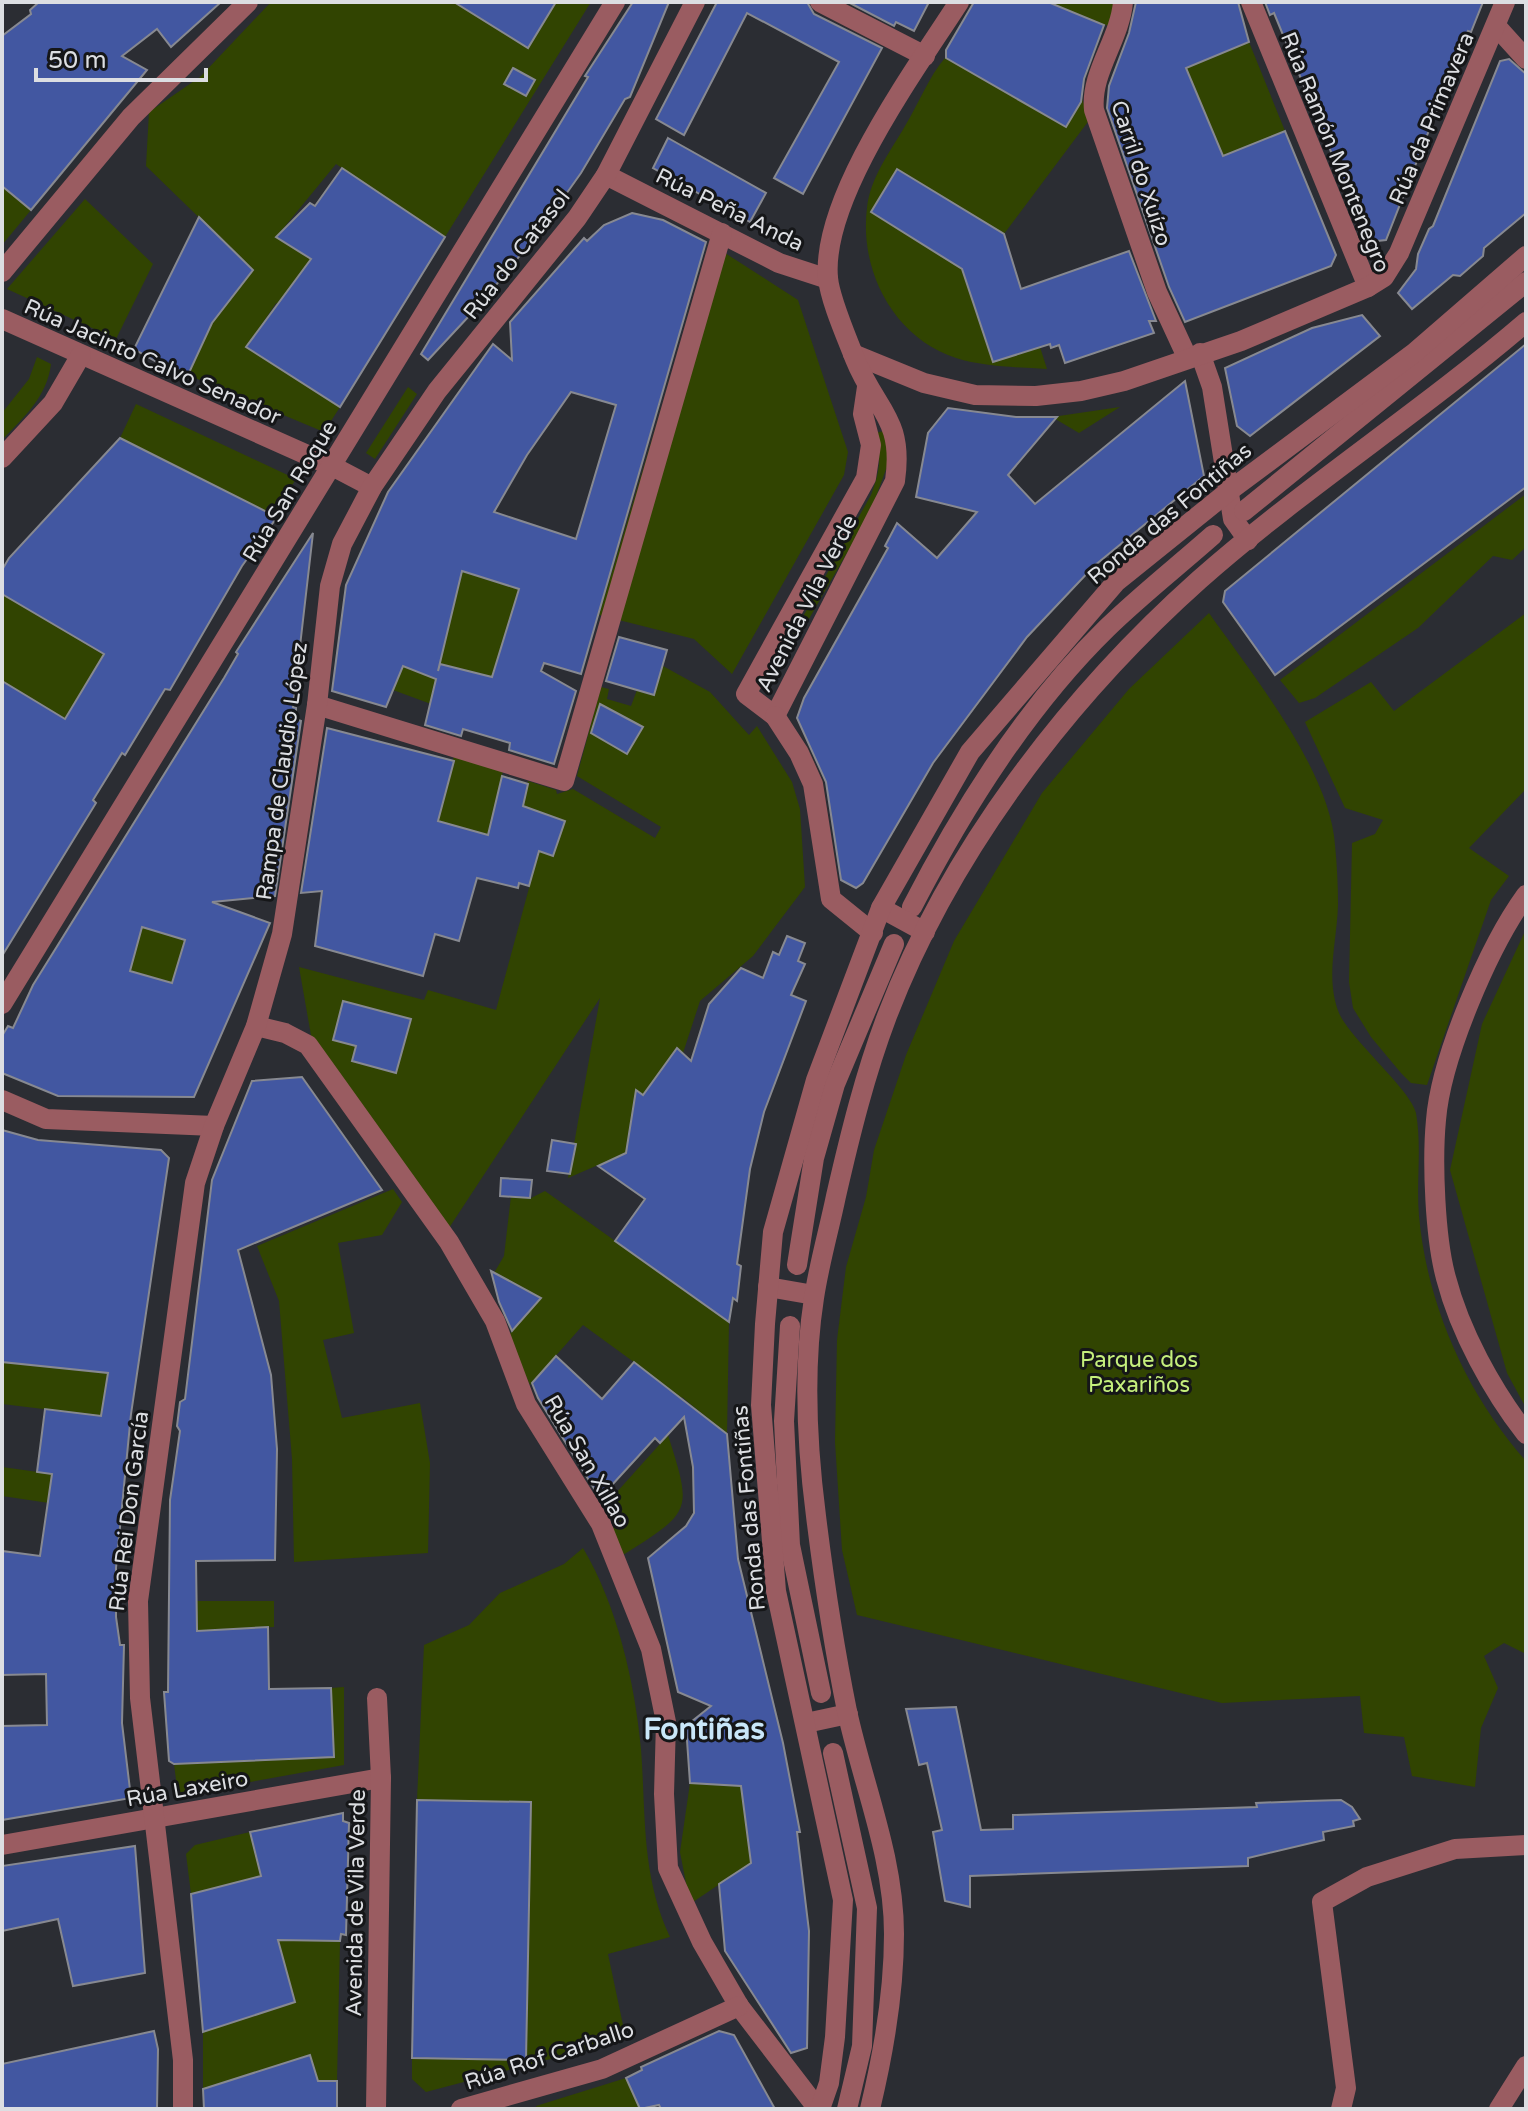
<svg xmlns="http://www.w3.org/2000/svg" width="1528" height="2111" font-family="'Varela Round',sans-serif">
	<rect width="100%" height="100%" fill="#2b2d33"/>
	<g fill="#314401">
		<polygon points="271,2 454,2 500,31 532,41 556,2 591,2 445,237 336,164 277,236 323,267 279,305 276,303 247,347 340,407 324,432 188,375 211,324 253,270 146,166 149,112 200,77"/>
		<path d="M1046 2 1056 5 1057 2H1116L1111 27 1070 11 1017 98 1066 127 1082 99 1090 119 1004 234 898 169 871 211 962 269 993 362 1040 347 1047 369C1016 367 985 367 956 358 894 338 859 271 867 208 870 178 890 152 905 126 918 105 929 76 945 58 958 45 1026 13 1046 2Z"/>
		<polygon points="1249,42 1285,131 1223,156 1186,68"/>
		<polygon points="2,186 31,210 2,245"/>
		<polygon points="85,199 153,264 116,339 7,289"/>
		<polygon points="711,244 798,300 848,452 844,475 732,674 694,639 599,615"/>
		<path d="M37 357 51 364C47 397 24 417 2 440V413L29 379Z"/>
		<polygon points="408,387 417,394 375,459 366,453"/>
		<polygon points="136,404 296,479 273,515 120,438"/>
		<polygon points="1120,407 1079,433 1052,417"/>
		<path d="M884 431 889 461 870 513 776 676 772 672 871 495C880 472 882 456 875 433Z"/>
		<polygon points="1526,494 1526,547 1512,560 1493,556 1418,628 1315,698 1299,703 1280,680"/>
		<polygon points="462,571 519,589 489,688 440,664"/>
		<polygon points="2,594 104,655 71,723 2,681"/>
		<path d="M1209 613C1252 674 1330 770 1335 845 1337 865 1338 885 1338 905 1337 942 1325 978 1339 1013 1351 1040 1411 1090 1416 1113 1422 1147 1416 1182 1419 1216 1427 1305 1467 1395 1526 1461V1654L1504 1643 1484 1656 1498 1688 1481 1728 1475 1787 1412 1776 1404 1737 1364 1733 1360 1696 1222 1703 857 1615 842 1550 835 1442 837 1340 846 1267 866 1197 874 1150 906 1055 954 941 1042 793 1129 689Z"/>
		<polygon points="1526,613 1526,789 1469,848 1509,876 1491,900 1427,1085 1411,1083 1401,1073 1371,1037 1353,1008 1349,982 1352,843 1375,834 1383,820 1345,808 1305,722 1371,682 1394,711"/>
		<polygon points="403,666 436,679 431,704 393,690"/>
		<polygon points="663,666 710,692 749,735 757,726 792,782 800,809 805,887 753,956 700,1001 683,1053 676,1048 643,1095 636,1090 626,1153 568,1178 600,998 449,1228 312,1041 299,967 424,1000 428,990 496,1010 539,851 553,856 565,821 550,816 539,848 514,842 528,781 556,790 557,794 573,789 655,838 661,827 577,776 601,687 609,689 607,699 631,706 637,690 654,695"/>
		<polygon points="454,756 503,771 488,835 438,821"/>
		<polygon points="175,889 185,940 172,983 126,969 142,927 162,933"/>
		<polygon points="1526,929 1526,1408 1507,1373 1450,1170 1482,1024"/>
		<polygon points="393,1189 402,1202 382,1235 338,1243 354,1333 323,1340 342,1418 420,1403 430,1463 428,1553 294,1562 292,1459 279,1301 257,1246"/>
		<polygon points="545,1191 729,1322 727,1434 682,1397 674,1428 669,1434 655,1421 598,1403 619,1380 637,1394 653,1376 583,1325 530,1385 508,1336 540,1298 494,1273 504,1256 511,1196 531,1198"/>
		<polygon points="2,1362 108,1373 101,1416 2,1404"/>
		<path d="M668 1435C692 1511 693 1511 623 1555L611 1530 623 1517 607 1503Z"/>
		<polygon points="2,1467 125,1484 123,1514 2,1496"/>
		<path d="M583 1548C617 1605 635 1683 641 1749 646 1815 641 1875 670 1937L608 1954 626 2039 426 2092 412 2079V2058L526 2060 521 1802 417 1800 424 1645 469 1625 500 1593 564 1564Z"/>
		<polygon points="169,1601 274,1601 274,1627 169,1632"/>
		<polygon points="344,1687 344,1765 178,1795 174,1764 333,1757 331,1688"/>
		<polygon points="690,1783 741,1786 751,1863 690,1904 680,1852"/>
		<polygon points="250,1832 261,1876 191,1894 186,1854 195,1845"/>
		<polygon points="278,1940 340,1941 337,2081 318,2081 310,2055 203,2089 203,2032 295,2002"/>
		<polygon points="626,2078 640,2109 537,2109 536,2106"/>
	</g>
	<g fill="#4257a1" stroke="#878991" stroke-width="2" fill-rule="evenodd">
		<polygon points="39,2 221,2 171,47 157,29 122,56 147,70 31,210 2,186 2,36 31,14 30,10"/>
		<polygon points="454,2 556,2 528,48"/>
		<polygon points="633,2 669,2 630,97 625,99 581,173 539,232 483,301 428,360 421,354 588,77 585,76"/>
		<polygon points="717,2 807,2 814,14 882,48 803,194 774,178 839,62 747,13 684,135 656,119"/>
		<polygon points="848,2 929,2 914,31 896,22 894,26"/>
		<polygon points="974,2 1048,2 1104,25 1084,79 1081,102 1066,127 946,58 946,50"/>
		<polygon points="1136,2 1238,2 1249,42 1186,68 1223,156 1285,131 1336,255 1331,266 1185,322 1169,287 1107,108 1109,86 1129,33"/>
		<polygon points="1265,2 1483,2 1471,32 1468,31 1386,240 1368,242 1274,13 1270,15"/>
		<polygon points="1509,59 1526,74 1526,213 1484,248 1483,256 1460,276 1453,275 1412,309 1398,293 1416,269 1418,254 1429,229 1433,226 1500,61"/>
		<polygon points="513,68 535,80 526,96 504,84"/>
		<polygon points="668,138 766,193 750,222 653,168"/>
		<polygon points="342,168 445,237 340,407 246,347 311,259 276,237 310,203 315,206"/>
		<polygon points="897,169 1004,234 1021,289 1129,251 1156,321 1149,321 1154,333 1065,363 1059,345 1051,348 1050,344 993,362 962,269 871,212"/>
		<path d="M632 213 663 220 706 242 581 674 544 663 541 671 576 691 554 764 509 750 510 743 463 729 461 736 425 725 436 679 403 666 386 707 332 691 346 585 388 492 493 344 512 360 510 322 584 238 587 241 604 225ZM571 392 616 405 576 539 494 512 527 455ZM462 571 519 589 492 677 440 664 438 671Z"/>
		<polygon points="199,217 253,270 212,323 188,375 170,366 169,369 134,349"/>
		<polygon points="1362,315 1380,336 1250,436 1237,426 1225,368 1312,328"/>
		<polygon points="1526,344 1526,487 1275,675 1223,602 1225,591"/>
		<polygon points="1185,381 1204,476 1094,566 1027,637 933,763 863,883 856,888 841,880 826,782 797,718 804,698 888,548 885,546 897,523 937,558 977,512 916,497 928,433 948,408 1016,417 1057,417 1008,475 1035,504"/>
		<polygon points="120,438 277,517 242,566 170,690 165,689 125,755 122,753 93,800 96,803 2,956 2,681 65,719 104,654 2,594 2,570 9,558"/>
		<path d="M313 533 293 707 296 708V719L301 721 275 896 212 902 270 923 194 1097 58 1096 2 1073V1036L8 1026 13 1028 33 985 224 678 238 654 236 652ZM142 927 185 940 172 983 130 971Z"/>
		<polygon points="619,637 667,650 654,695 606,681"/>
		<polygon points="600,704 643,727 627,754 591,733"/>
		<polygon points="327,728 454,761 438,821 488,835 502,776 528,784 523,806 565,821 553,856 539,851 529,886 519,883 518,888 477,878 459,941 435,934 423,976 315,946 322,891 301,893"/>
		<polygon points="787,936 805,943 798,961 805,964 791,995 806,1001 764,1112 750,1169 737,1264 741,1266 737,1301 733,1298 729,1322 615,1241 645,1199 598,1166 626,1153 636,1090 643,1095 677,1048 691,1061 709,1004 741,968 763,978 773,952 779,955"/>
		<polygon points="343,1001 411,1019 396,1073 352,1061 356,1046 333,1040"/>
		<polygon points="302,1077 382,1190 238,1250 271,1375 277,1449 275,1560 196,1561 197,1631 268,1627 269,1689 331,1688 334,1757 174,1764 169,1761 164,1692 168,1692 170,1500 180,1431 177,1426 180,1402 185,1399 212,1180 252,1081"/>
		<polygon points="2,1130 38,1140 161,1150 169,1158 131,1414 116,1568 116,1617 120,1645 124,1645 122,1723 131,1798 2,1820 2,1726 47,1725 46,1674 2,1675 2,1551 40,1556 52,1474 37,1472 45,1409 101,1416 108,1373 2,1362"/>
		<polygon points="552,1140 576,1144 570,1174 547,1171"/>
		<polygon points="501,1178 532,1180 530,1198 500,1196"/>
		<polygon points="491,1271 541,1298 512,1331 499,1302"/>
		<polygon points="556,1356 602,1399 634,1362 727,1434 738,1559 783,1743 800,1832 797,1832 809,1931 807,2048 791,2053 725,1951 719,1884 751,1863 741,1786 690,1783 686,1726 711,1706 678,1692 648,1558 686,1526 694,1513 693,1467 684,1417 660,1443 655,1438 600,1498 538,1398 532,1383"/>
		<polygon points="956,1707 981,1830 1013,1829 1013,1815 1257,1807 1256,1803 1307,1801 1341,1800 1352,1807 1360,1819 1353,1821 1354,1826 1323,1832 1324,1840 1248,1858 1248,1866 970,1876 970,1907 945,1901 933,1832 942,1830 927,1763 919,1765 906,1709"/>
		<polygon points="417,1800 531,1802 526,2060 412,2058"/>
		<polygon points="343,1813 343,1821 349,1823 346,1935 341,1934 340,1941 278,1940 295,2002 203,2032 191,1894 261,1876 250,1832"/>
		<polygon points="135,1846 145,1973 73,1986 58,1919 2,1931 2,1866"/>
		<polygon points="154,2031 158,2049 157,2109 2,2109 2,2064"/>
		<polygon points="719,2031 734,2035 775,2109 661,2109 659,2105 640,2109 626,2078 642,2070 641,2067"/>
		<polygon points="310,2055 318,2081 337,2081 337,2109 204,2109 203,2089"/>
	</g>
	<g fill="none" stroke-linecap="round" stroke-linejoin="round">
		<g stroke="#9a5c61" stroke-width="20">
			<polyline points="820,2 925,56"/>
			<path d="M1123 2C1120 39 1090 73 1094 110L1157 292 1187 357"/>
			<polyline points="1251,2 1368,287"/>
			<polyline points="1496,26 1526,59"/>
			<polyline points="606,175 779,263 828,279"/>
			<polyline points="2,272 131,117 248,2"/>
			<polyline points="2,319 332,466 372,487"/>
			<polyline points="1200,353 1212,387 1233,519 1248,540"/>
			<polyline points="853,354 924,383 975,395 1036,396 1081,391 1124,381 1241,341 1368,287 1384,277 1399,253 1505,2"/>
			<path d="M867 387 863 414 871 445 866 478 746 694 775 716 895 481C904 418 876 411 855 359 847 338 830 300 828 278 821 198 916 69 959 2"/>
			<polyline points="2,458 53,403 81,355"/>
			<polyline points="1244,511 1526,282"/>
			<polyline points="317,705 564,781 722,233"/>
			<polyline points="775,716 799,753 813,784 831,899 873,933"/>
			<path d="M1526 895C1489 946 1441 1057 1436 1120 1432 1162 1435 1238 1446 1278 1460 1332 1492 1390 1526 1434"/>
			<path d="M912 907C963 808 1027 706 1107 628 1141 595 1178 566 1213 535"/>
			<polyline points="881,908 925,932"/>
			<polyline points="2,1004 615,2"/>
			<polyline points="256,1026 285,1033 308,1045 449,1242 495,1321 526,1404 601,1524 651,1649 666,1722 664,1794 668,1868 702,1942 739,2006 818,2109"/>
			<polyline points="2,1100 46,1119 214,1126"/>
			<polyline points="797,1265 814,1158 835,1084 894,944"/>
			<polyline points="768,1287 814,1295"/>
			<polyline points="790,1326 784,1421 790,1545 821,1693"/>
			<polyline points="806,1723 848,1714"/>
			<polyline points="833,1753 867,1908 862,2046 847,2109"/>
			<polyline points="2,1845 381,1778"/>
			<polyline points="183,2109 183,2060 140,1698 138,1601 195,1183 214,1126 256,1026 282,934 317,705 330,586 342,544 372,487 437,391 577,218 606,175 695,2"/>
			<polyline points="376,2109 381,1778 377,1698"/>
			<polyline points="461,2109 602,2069 739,2006"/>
			<polyline points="820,2109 829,2083 835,2037 843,1900 776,1591 761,1405 765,1324 773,1232 816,1080 881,908 970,752 1116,582 1229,491 1414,353 1526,256"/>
			<path d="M870 2109C884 2051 894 1994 894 1934 894 1857 863 1785 847 1711 834 1647 824 1581 816 1516 807 1446 803 1368 814 1298 819 1264 829 1230 836 1196 850 1135 865 1074 887 1016 950 851 1068 697 1199 580 1303 488 1421 412 1526 322"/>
			<polyline points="1341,2109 1346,2088 1322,1902 1367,1877 1455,1849 1526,1845"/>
			<polyline points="1499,2109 1526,2066"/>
		</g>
	</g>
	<g text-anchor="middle" stroke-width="6" stroke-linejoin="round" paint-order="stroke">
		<g font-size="22" fill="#dcdee2" stroke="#151618">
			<text transform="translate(1431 118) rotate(-67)" y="8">Rúa da Primavera</text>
			<text transform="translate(1336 152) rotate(68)" y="8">Rúa Ramón Montenegro</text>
			<text transform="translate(1142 173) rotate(72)" y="8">Carril do Xuízo</text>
			<text transform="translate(730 209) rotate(26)" y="8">Rúa Peña Anda</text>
			<text transform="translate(516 254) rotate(-52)" y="8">Rúa do Catasol</text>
			<text transform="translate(153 361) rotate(24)" y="8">Rúa Jacinto Calvo Senador</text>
			<text transform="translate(289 491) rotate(-59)" y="8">Rúa San Roque</text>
			<text transform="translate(1169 513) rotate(-40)" y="8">Ronda das Fontiñas</text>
			<text transform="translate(806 603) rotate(-63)" y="8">Avenida Vila Verde</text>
			<text transform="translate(281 771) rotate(-82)" y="8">Rampa de Claudio López</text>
			<text transform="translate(588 1461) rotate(60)" y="8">Rúa San Xillao</text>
			<text transform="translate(748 1508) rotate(-95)" y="8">Ronda das Fontiñas</text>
			<text transform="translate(128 1511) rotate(-83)" y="8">Rúa Rei Don García</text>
			<text transform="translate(187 1788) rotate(-10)" y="8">Rúa Laxeiro</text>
			<text transform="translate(355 1903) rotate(-89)" y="8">Avenida de Vila Verde</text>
			<text transform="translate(549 2055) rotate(-18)" y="8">Rúa Rof Carballo</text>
		</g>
		<g font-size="22" fill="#c5ef7c" stroke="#151618">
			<text x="1139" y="1367">Parque dos<tspan x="1139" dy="25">Paxariños</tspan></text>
		</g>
		<g font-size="30" font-weight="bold" fill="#c9e7f9" stroke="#151618">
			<text x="704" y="1739">Fontiñas</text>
		</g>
	</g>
	<rect width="1528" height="2111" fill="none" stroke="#dcdee2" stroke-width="8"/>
	<path d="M36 68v12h170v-12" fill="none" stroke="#dcdee2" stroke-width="4"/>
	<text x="48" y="68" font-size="24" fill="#dcdee2" stroke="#151618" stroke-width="6" paint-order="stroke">50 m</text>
</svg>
